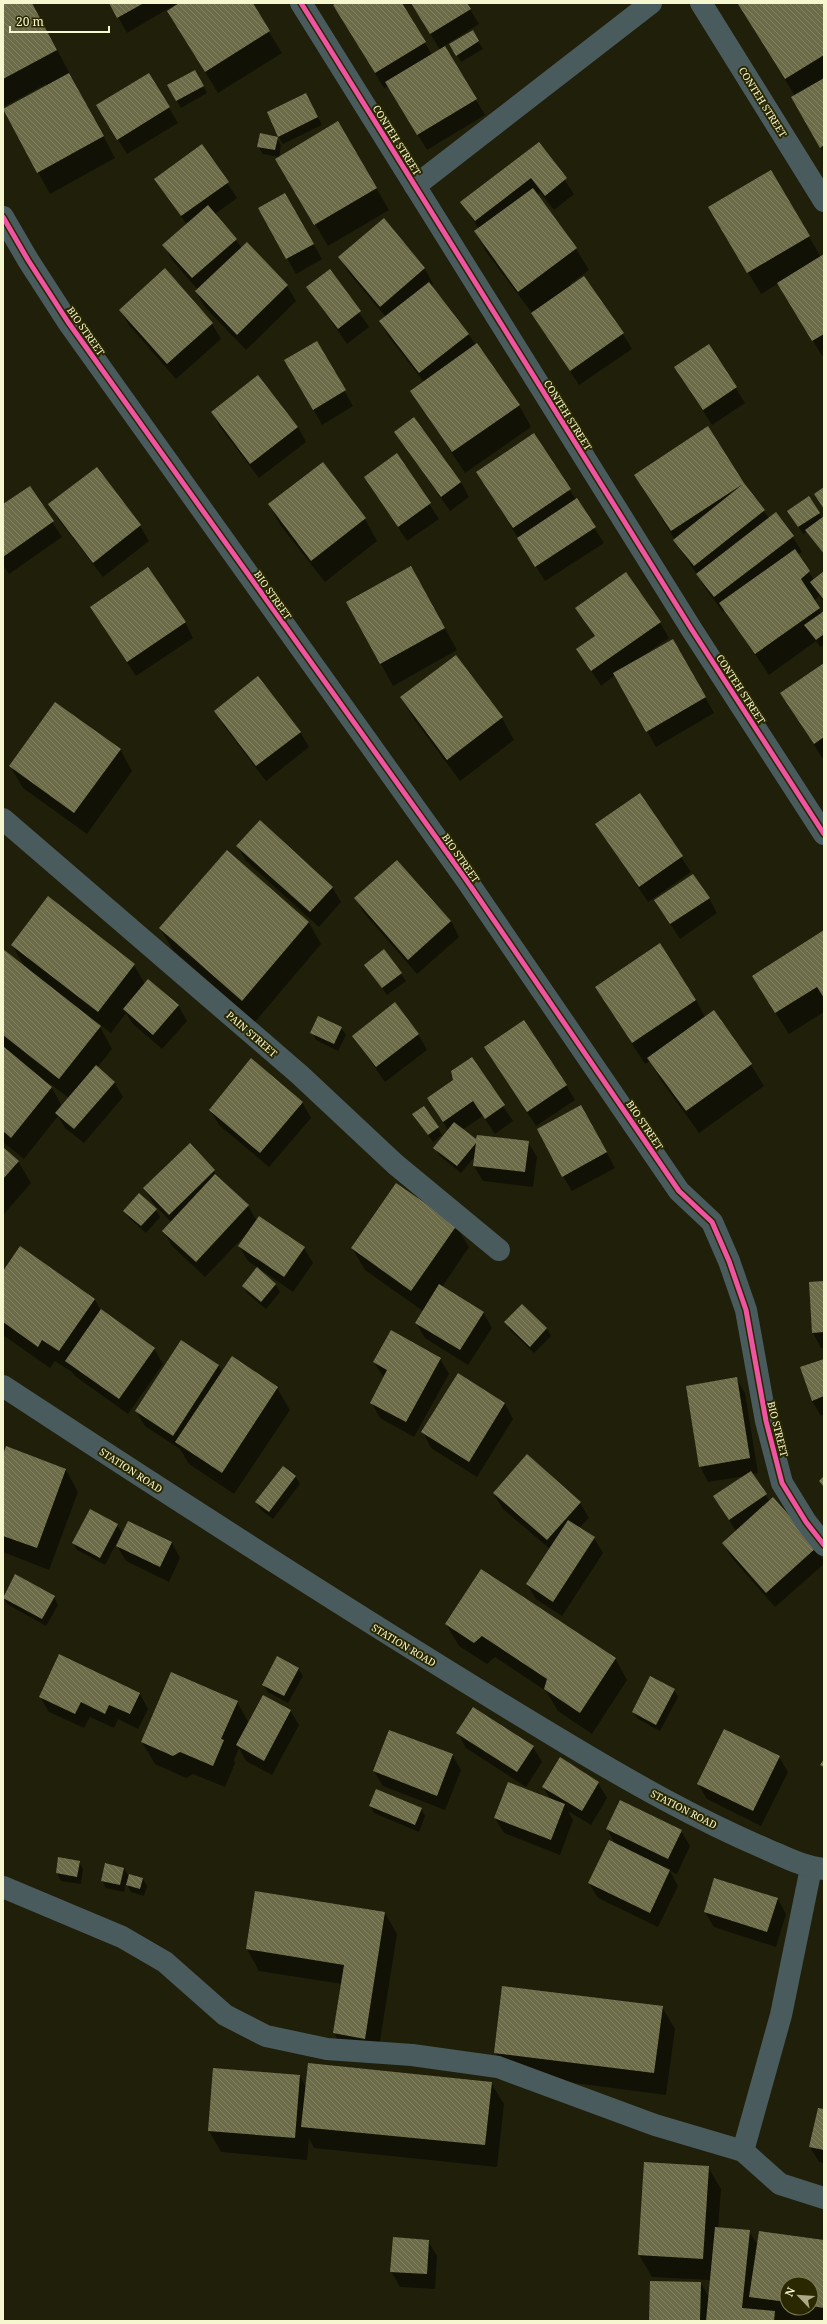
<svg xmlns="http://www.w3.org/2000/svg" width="827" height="2324" font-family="'Noto Serif',serif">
	<defs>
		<pattern id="building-back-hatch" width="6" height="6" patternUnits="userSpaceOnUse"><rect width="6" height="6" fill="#6d6c49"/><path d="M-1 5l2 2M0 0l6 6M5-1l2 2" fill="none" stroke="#828262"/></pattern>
	</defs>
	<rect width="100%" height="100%" fill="#20200a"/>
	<g fill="#0007" fill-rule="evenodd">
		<polygon points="3,3 32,3 115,158 50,194 4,110 47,86 46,84 3,107"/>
		<polygon points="110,3 178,3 127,33"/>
		<polygon points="181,3 251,3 282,53 218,93 181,33"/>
		<polygon points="339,3 401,3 432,55 440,50 412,3 466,3 479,24 444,46 485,115 427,150 388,86 384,88 343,21"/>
		<polygon points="741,3 824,3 824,153 793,98 795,96 752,26"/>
		<polygon points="472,31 483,49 461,62 451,45"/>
		<polygon points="195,71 207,93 181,108 169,86"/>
		<polygon points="149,74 178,123 127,154 106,121"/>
		<polygon points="310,102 322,125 283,144 278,136"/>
		<polygon points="338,123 389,210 328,246 277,159"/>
		<polygon points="277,138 281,145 279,157 263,154 258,146"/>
		<polygon points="539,143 574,194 554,210 540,192 537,195 576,249 589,270 570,284 623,334 632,349 579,385 532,313 487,253 475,232 479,229 462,203"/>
		<polygon points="202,145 237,198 215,214 242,248 247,244 287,286 296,301 246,350 205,307 196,292 198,290 172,260 164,245 187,225 155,179"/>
		<polygon points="770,171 821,257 824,255 824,354 822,356 779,283 761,294 722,229"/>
		<polygon points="285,194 322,259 296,274 259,209"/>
		<polygon points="384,220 425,269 433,284 431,286 468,334 519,405 531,427 465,473 411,391 424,382 389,337 380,322 386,317 348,272 340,257"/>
		<polygon points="165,270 212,324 221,339 176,379 129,325 120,310"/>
		<polygon points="330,270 369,327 347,344 307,287"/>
		<polygon points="316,342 353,406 322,425 286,360"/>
		<polygon points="709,345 745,403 712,425 675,367"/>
		<polygon points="258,376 298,427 306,442 259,478 220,427 212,412"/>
		<polygon points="395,432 461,482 469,497 450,511"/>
		<polygon points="533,434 604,543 545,581 477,472"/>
		<polygon points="397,455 439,519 407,541 365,477"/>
		<polygon points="322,463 365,519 377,541 325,582 281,526 269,505"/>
		<polygon points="96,468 140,526 149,541 103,577 58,519 50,504"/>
		<polygon points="635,476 743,484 769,518 775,514 793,537 802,552 797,555 814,580 824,572 824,602 819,596 814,601 822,614 824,612 824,645 820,647 816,641 769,675 725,610 723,612 706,589"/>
		<polygon points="29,487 62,537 9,574 3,565 3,505"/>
		<polygon points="819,513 822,518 824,517 824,555 807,532 803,534 793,519"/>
		<polygon points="423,589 457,650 393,686 347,603"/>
		<polygon points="91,608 185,622 193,638 136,676"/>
		<polygon points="576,608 660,623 669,638 645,654 673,640 714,713 656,747 615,675 601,686 578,649 595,637"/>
		<polygon points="456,656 502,718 514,740 460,781 414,719 401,698"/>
		<polygon points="824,664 824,758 823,759 781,693"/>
		<polygon points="215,711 300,732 309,747 266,781 224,726"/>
		<polygon points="120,749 132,771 87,834 23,788 10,766"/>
		<polygon points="639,795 691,872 648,902 597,825"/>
		<polygon points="237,846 332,887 341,902 319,927 246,861"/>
		<polygon points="227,851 309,923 321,944 255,1022 173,950 160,928"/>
		<polygon points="397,861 451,921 459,937 417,974 364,913 355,898"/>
		<polygon points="709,898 717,913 680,939 655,900"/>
		<polygon points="824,931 824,1012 789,1034 766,998"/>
		<path d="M12 945 134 965 145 984 178 1005 187 1021 162 1049 133 1024 126 1013 111 1033 98 1023 112 1049 97 1068 114 1082 123 1097 84 1143 65 1128 58 1116 24 1159 3 1142V951L26 969ZM49 1083 69 1098 62 1106Z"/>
		<polygon points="384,950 406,981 387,995 365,965"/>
		<polygon points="596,988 696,1000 705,1017 714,1012 751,1065 764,1086 699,1133 661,1080 650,1061 645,1064"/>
		<polygon points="341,1028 346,1035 338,1051 316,1040 312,1032"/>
		<polygon points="418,1034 427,1050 385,1082 353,1036"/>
		<polygon points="485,1048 566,1085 575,1100 536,1126"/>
		<polygon points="471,1058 513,1121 495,1134 483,1116 462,1130 477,1141 528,1142 537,1157 533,1187 483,1181 474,1166 475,1156 461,1173 439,1155 435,1148 448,1130 428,1098 454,1081"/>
		<polygon points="302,1102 311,1118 269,1167 219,1125 210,1110"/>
		<polygon points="414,1115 438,1128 442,1135 433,1142"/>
		<polygon points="590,1121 615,1168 572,1191 563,1176"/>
		<polygon points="3,1149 18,1161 31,1183 4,1214"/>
		<polygon points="214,1171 218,1179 248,1206 257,1221 304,1248 313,1263 293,1292 260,1269 275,1284 280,1292 266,1309 247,1293 243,1286 258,1268 248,1261 239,1246 251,1229 205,1277 172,1246 164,1231 171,1222 153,1203 144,1188"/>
		<polygon points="156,1210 160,1217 146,1233 129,1218 125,1211"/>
		<polygon points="456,1226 469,1247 442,1287 483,1312 492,1328 468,1365 425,1338 416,1323 423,1311 365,1270 352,1248"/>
		<polygon points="21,1247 95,1300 101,1311 154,1349 163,1364 128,1414 75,1376 72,1372 55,1361 50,1368 3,1335 3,1273"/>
		<polygon points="824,1282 824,1348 821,1348 813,1333"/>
		<polygon points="522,1305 547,1329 551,1336 534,1353 510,1330 506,1322"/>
		<polygon points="440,1359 449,1374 414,1437 380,1418 371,1402 384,1378 374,1362"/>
		<polygon points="824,1360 824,1414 821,1416 812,1401"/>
		<polygon points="218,1365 222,1372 277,1388 290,1410 234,1494 189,1464 180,1449 145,1426 136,1411"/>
		<polygon points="736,1378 745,1393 758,1473 752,1474 770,1502 816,1548 824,1561 824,1564 775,1607 732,1558 723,1543 736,1531 714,1496 745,1476 708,1482 700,1466"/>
		<polygon points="505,1404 513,1419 477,1477 431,1448 423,1432"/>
		<polygon points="3,1458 66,1470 78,1492 49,1570 3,1552"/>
		<polygon points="295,1476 300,1484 273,1519 261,1510 256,1502"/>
		<polygon points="494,1494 580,1503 589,1518 579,1528 594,1538 603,1553 562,1616 536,1599 527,1584 550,1549 503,1509"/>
		<polygon points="129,1523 172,1543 180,1558 169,1582 126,1561 117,1546"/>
		<polygon points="117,1525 122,1533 105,1565 77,1550 73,1543"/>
		<polygon points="15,1576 54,1597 58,1605 46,1626 7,1604 3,1597"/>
		<polygon points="446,1624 615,1658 627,1680 592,1734 558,1711 546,1691 495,1657 487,1664 459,1646"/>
		<polygon points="298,1668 303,1676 288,1703 268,1692 263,1685"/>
		<polygon points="674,1690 678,1697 660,1731 638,1719 633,1712"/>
		<polygon points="140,1694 148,1709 138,1729 118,1719 114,1728 90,1717 84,1728 49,1712 40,1697"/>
		<polygon points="237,1702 249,1723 290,1710 299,1725 272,1775 246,1761 239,1748 234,1760 235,1763 225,1787 193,1774 186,1778 155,1764 142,1742"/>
		<polygon points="458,1733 533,1747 542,1762 526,1787 466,1748"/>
		<polygon points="452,1755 461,1770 445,1810 383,1786 374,1771"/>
		<polygon points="779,1757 788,1772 761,1826 707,1799 698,1784"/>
		<polygon points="560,1759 598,1783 607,1798 591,1825 568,1811 573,1820 560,1855 504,1833 495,1818 551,1800 543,1787"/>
		<polygon points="370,1806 421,1809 425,1816 419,1832 374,1813"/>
		<polygon points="607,1829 681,1831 690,1846 677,1874 670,1871 678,1886 658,1927 598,1898 589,1883 615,1844"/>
		<polygon points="59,1858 79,1862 83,1869 81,1884 61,1881 57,1873"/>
		<polygon points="124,1868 129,1877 142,1878 147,1886 144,1896 131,1892 126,1883 124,1892 106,1888 102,1880"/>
		<polygon points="778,1899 786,1914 776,1947 714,1927 705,1912"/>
		<polygon points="385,1913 397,1934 377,2060 346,2055 334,2033 342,1984 259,1971 247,1949"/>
		<polygon points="662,2007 675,2029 666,2095 507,2074 495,2052"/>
		<polygon points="300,2076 306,2087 491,2083 504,2104 497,2167 314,2148 309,2138 307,2160 221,2152 209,2131"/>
		<polygon points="824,2110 824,2163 819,2162 810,2147"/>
		<path d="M708 2167 721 2189 718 2229 749 2231 758 2246 824 2241V2321H650L701 2283 710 2299 711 2280 652 2277 639 2255ZM787 2284H811V2308H787Z"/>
		<polygon points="428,2241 437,2256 435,2289 400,2287 391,2271"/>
	</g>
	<g fill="url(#building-back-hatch)">
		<polygon points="3,3 32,3 57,50 3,79"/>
		<polygon points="109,3 144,3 117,18"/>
		<polygon points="179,3 253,3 270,31 205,72 167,11"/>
		<polygon points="337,3 402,3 426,42 375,73 333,5"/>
		<polygon points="411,3 467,3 471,9 430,34"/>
		<polygon points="740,3 824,3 824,55 785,79 738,4"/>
		<polygon points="473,30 479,41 456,56 449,44"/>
		<polygon points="445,46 477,99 417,135 385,82"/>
		<polygon points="195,70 204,86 176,101 167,85"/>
		<polygon points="69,73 104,136 37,173 3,109"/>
		<polygon points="149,73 170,107 117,140 96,105"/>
		<polygon points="824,78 824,145 820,148 791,97"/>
		<polygon points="306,93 318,117 278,137 267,112"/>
		<polygon points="338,121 377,188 314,225 275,159"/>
		<polygon points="260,133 278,137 275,150 257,147"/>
		<polygon points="539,142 567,178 545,196 531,178 475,221 460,202"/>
		<polygon points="202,144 229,182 181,216 154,179"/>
		<polygon points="771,170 810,236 747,273 708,207"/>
		<polygon points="533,188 577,248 518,292 474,231"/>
		<polygon points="285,193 314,244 286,259 258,208"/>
		<polygon points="208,205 237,239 192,278 162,245"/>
		<polygon points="384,218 425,268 380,307 338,257"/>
		<polygon points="247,242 288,285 237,335 195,291"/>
		<polygon points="824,254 824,334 812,341 777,283"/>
		<polygon points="165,268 213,323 167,364 119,310"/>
		<polygon points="330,269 361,311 338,329 306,287"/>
		<polygon points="584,276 624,333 570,371 531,313"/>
		<polygon points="429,282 469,334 419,373 379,321"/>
		<polygon points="317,341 346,390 313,410 284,360"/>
		<polygon points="477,343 520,405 452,452 410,391"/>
		<polygon points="709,344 737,387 703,410 674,367"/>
		<polygon points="258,375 298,427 250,464 211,412"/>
		<polygon points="414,417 461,482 441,497 394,432"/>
		<polygon points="708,426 744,483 765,510 694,566 673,540 743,484 671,531 634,475"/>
		<polygon points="534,433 571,489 513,528 476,472"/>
		<polygon points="397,453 431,503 398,527 364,477"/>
		<polygon points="323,462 366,518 311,561 268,504"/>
		<polygon points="97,467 141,525 93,563 48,504"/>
		<polygon points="30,486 54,521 3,557 3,504"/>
		<polygon points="824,487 824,509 814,494"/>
		<polygon points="809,496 820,513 798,527 787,511"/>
		<polygon points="577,498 596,527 535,567 517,538"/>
		<polygon points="776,512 794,536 714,597 696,574"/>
		<polygon points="824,516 824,554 805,530"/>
		<polygon points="795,549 810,571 801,579 820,608 755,654 719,603"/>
		<polygon points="411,566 445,628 380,664 346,602"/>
		<polygon points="148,567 186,622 127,662 90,607"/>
		<polygon points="824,571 824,600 810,582"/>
		<polygon points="626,572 661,622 591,671 576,649 595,636 575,608"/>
		<polygon points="824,611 824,634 816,640 804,625"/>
		<polygon points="673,639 706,697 646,732 613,673"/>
		<polygon points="456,655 503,717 447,760 400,697"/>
		<polygon points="824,663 824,737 814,744 780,693"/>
		<polygon points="258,676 301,732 256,766 214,711"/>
		<polygon points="55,702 121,749 74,813 9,766"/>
		<polygon points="640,793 683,856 639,887 595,824"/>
		<polygon points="260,820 333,887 310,912 236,846"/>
		<polygon points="227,850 309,922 242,1001 159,928"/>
		<polygon points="397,860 451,921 408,960 354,898"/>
		<polygon points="693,874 710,898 670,924 654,900"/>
		<polygon points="48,896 135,964 98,1012 11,945"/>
		<polygon points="824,930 824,998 817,987 775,1013 752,976"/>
		<polygon points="660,943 696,1000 632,1043 595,987"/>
		<polygon points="3,949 101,1026 59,1079 3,1035"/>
		<polygon points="384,949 402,973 382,988 364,965"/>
		<polygon points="148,979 179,1005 153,1035 123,1009"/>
		<polygon points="395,1002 419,1034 376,1067 352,1036"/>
		<polygon points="714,1010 752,1064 686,1111 647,1058"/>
		<polygon points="318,1016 342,1027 334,1044 310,1033"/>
		<polygon points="524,1020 567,1085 527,1112 484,1047"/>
		<polygon points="3,1046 52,1087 11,1138 3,1131"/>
		<polygon points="472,1057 505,1105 485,1119 473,1101 443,1122 427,1098 453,1080 451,1071"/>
		<polygon points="251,1058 303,1102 260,1153 209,1110"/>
		<polygon points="96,1065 115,1082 74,1129 55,1113"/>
		<polygon points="581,1105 607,1152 562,1177 537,1129"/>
		<polygon points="424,1106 439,1127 428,1135 412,1114"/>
		<polygon points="454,1122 476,1139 477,1135 529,1141 525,1172 473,1166 476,1143 457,1166 433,1148"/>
		<polygon points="190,1143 215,1170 169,1215 143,1188"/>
		<polygon points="3,1147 19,1161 3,1179"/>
		<polygon points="215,1174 249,1205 196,1262 162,1231"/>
		<polygon points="396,1183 457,1225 411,1291 351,1248"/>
		<polygon points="139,1193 157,1209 141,1226 123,1211"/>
		<polygon points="259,1216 305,1247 284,1277 238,1246"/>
		<polygon points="20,1246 95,1299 59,1351 42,1340 38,1347 3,1322 3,1271"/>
		<polygon points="257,1267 276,1284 261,1302 242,1286"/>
		<polygon points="824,1281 824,1332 812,1333 809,1282"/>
		<polygon points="439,1284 484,1312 460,1350 415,1323"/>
		<polygon points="522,1304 547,1328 530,1347 504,1322"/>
		<polygon points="101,1309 155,1348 119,1399 65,1361"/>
		<polygon points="391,1330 441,1358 406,1422 370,1403 387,1370 373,1362"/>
		<polygon points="181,1340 219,1365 173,1436 135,1411"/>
		<polygon points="232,1356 278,1387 222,1473 175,1442"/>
		<polygon points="824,1359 824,1396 812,1401 800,1367"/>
		<polygon points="458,1373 505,1403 469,1462 421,1432"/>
		<polygon points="737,1377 750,1458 699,1467 686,1386"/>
		<polygon points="6,1446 66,1469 37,1548 3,1536 3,1455"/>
		<polygon points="527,1454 581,1502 547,1540 493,1493"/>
		<polygon points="283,1466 296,1476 269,1512 255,1502"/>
		<polygon points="751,1471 767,1494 729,1520 713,1496"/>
		<polygon points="824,1476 824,1487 819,1481"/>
		<polygon points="773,1497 817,1547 766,1593 722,1543"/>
		<polygon points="90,1509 118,1524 100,1558 72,1543"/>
		<polygon points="568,1520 595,1537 553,1602 526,1584"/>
		<polygon points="128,1521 172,1542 160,1567 116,1546"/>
		<polygon points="481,1569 616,1658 580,1713 544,1689 547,1679 482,1636 474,1643 445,1624"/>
		<polygon points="15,1574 55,1596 42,1619 3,1598"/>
		<polygon points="59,1654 140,1693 130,1714 109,1705 105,1714 81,1702 75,1714 39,1697"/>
		<polygon points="277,1656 299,1668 284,1696 262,1685"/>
		<polygon points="171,1672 238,1701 221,1739 224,1740 213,1766 180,1752 173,1756 141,1742"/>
		<polygon points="650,1676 675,1689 656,1725 632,1712"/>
		<polygon points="263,1695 291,1710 264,1761 236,1745"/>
		<polygon points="473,1707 534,1746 517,1772 456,1733"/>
		<polygon points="724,1729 780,1756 753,1811 697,1784"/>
		<polygon points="389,1730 453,1754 437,1796 373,1771"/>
		<polygon points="560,1757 599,1782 582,1811 542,1787"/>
		<polygon points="824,1759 824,1767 820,1765"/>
		<polygon points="508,1782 565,1804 551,1840 494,1818"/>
		<polygon points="376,1789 422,1808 415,1825 369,1806"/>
		<polygon points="620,1800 682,1830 668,1859 606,1829"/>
		<polygon points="609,1840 670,1870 650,1913 588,1883"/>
		<polygon points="58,1857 80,1861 77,1877 56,1873"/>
		<polygon points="105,1863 124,1868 120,1885 101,1881"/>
		<polygon points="129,1874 143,1878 140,1889 126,1885"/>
		<polygon points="714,1878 778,1898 767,1932 704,1912"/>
		<polygon points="255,1891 385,1912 365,2039 333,2033 344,1965 246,1949"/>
		<polygon points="502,1986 663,2006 654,2073 494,2053"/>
		<polygon points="308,2063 492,2082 485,2145 301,2127"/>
		<polygon points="213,2068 300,2075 295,2138 208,2131"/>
		<polygon points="818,2108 824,2109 824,2150 809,2147"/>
		<polygon points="644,2162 709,2166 703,2259 638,2255"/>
		<polygon points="715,2227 750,2230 742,2308 775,2311 774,2321 706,2321"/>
		<polygon points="759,2231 824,2240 824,2308 811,2306 811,2284 787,2284 787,2302 749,2297"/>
		<polygon points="393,2237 429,2240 427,2274 390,2272"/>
		<polygon points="650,2281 701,2282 700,2321 649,2321"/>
	</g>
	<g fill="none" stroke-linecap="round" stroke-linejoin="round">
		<g stroke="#4a5b5d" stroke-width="22">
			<polyline points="301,3 692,630 824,834"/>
			<polyline points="701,3 824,201"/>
			<polyline points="415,186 651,3"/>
			<polyline points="3,217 28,260 68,322 465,878 679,1191 712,1222 729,1261 746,1310 766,1421 782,1483 806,1522 824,1545"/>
			<polyline points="3,819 300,1075 395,1164 499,1250"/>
			<polyline points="3,1887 122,1937 165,1962 225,2015 266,2036 327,2049 412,2055 498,2067 655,2125 743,2151 780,2184 824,2198"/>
			<polyline points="743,2151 781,2015 811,1868"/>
		</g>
		<path stroke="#495b5c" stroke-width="22" d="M3 1386C189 1508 376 1629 566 1743 631 1782 696 1819 766 1849 785 1857 803 1867 824 1869"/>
		<g stroke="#2a2800" stroke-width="8">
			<g id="cycleway">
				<polyline points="301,3 692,630 824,834"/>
				<polyline points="3,217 28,260 68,322 465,878 679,1191 712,1222 729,1261 746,1310 766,1421 782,1483 806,1522 824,1545"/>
			</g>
		</g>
		<use href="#cycleway" stroke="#f153a3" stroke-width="5"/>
	</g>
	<g text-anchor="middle" stroke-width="4" stroke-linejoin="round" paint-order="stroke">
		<g font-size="10" fill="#f6f6cf" stroke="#2a2800">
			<text transform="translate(763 102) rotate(58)" y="4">CONTEH STREET</text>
			<text transform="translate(397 140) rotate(58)" y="4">CONTEH STREET</text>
			<text transform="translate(86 331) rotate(55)" y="4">BIO STREET</text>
			<text transform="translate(568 415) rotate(58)" y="4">CONTEH STREET</text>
			<text transform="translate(273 595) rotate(55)" y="4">BIO STREET</text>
			<text transform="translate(741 689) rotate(57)" y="4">CONTEH STREET</text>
			<text transform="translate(461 858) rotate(55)" y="4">BIO STREET</text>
			<text transform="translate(252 1034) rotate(41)" y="4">PAIN STREET</text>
			<text transform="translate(645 1125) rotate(56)" y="4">BIO STREET</text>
			<text transform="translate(778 1429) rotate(76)" y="4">BIO STREET</text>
			<text transform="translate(131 1470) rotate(33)" y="4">STATION ROAD</text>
			<text transform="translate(404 1645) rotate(31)" y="4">STATION ROAD</text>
			<text transform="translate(684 1809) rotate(27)" y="4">STATION ROAD</text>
		</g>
	</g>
	<rect width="827" height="2324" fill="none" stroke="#f6f6cf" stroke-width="8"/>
	<g transform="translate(799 2296) rotate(295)"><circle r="19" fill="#2a2800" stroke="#7c7a53"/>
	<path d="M0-3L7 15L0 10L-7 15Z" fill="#abab8a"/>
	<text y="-6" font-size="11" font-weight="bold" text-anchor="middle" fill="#f6f6cf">N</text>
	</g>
	<path d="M10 26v6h99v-6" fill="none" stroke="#f6f6cf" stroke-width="2"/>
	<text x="16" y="26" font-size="12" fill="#f6f6cf" stroke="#2a2800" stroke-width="3" paint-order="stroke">20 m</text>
</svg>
